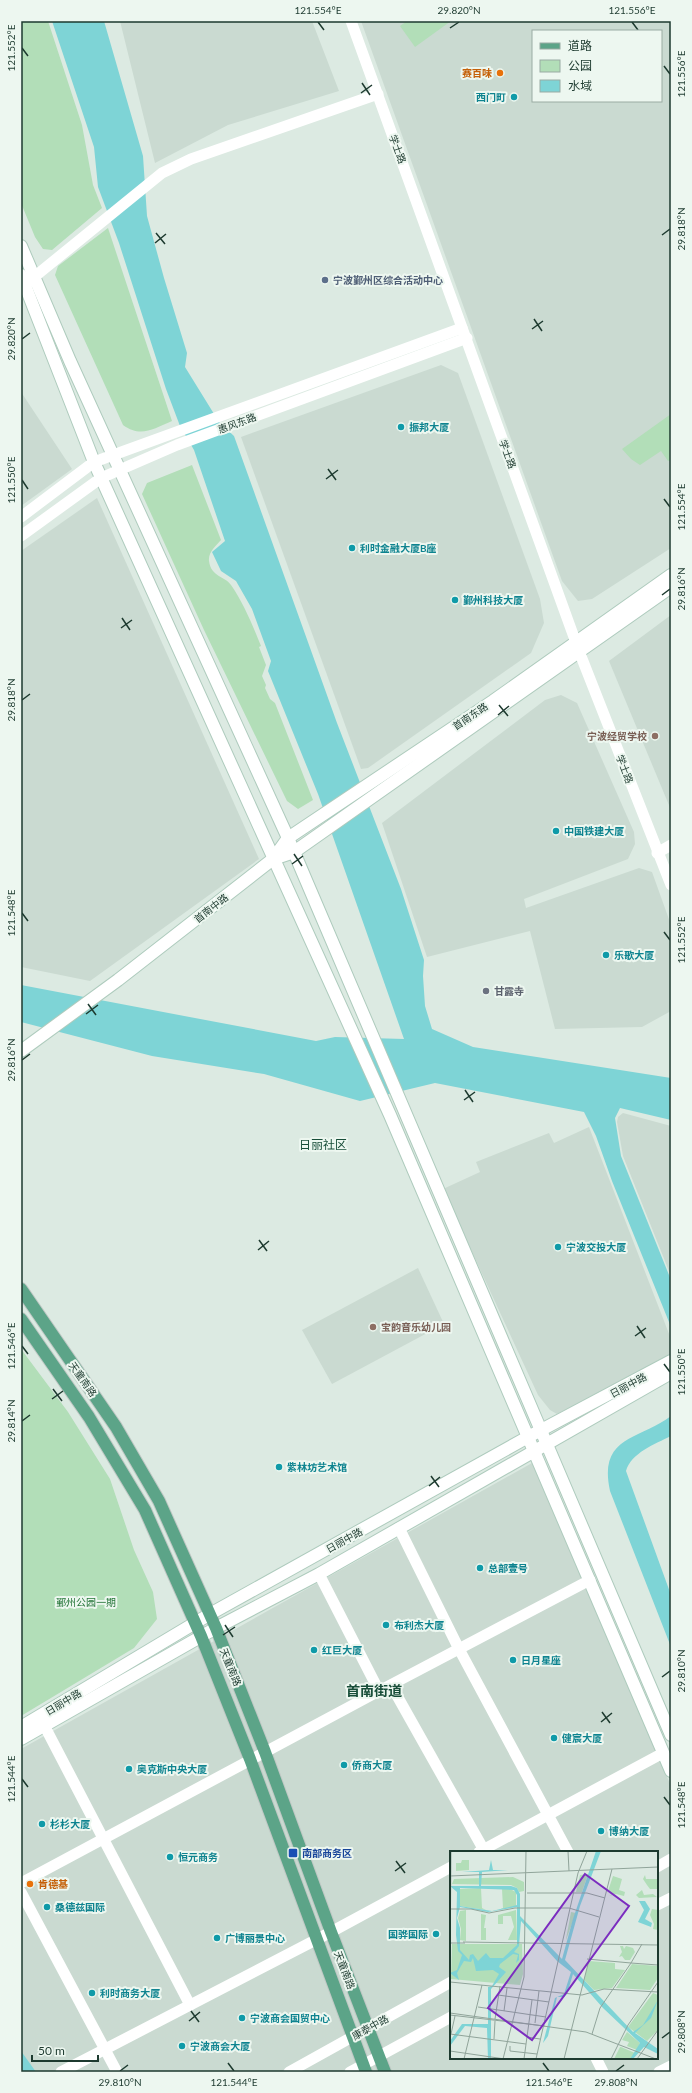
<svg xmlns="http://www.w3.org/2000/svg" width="692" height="2093" font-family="Lato,'Noto Sans SC',sans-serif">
	<rect width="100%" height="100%" fill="#dceae2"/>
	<g fill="#cadad1" fill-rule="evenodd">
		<polygon points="120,21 312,21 339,91 228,125 155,163"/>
		<path d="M361 21H671V548L592 599 578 601 562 581ZM533 31H661V101H533Z"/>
		<polygon points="441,365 458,373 540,599 544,623 531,653 368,768 361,769 241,437"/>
		<polygon points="21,392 72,469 21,506"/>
		<polygon points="97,498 259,859 90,981 21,967 21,551"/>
		<polygon points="671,615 671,810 609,661"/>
		<polygon points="561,695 577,703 634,832 635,844 628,859 524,899 526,908 639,868 652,872 671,925 671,1011 642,1027 555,1029 530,931 427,957 382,823 545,700"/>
		<polygon points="623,1113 671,1126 671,1276 623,1156 617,1122 618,1117"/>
		<polygon points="589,1127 671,1339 671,1358 557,1414 550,1410 538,1395 443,1189 480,1172 476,1162 549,1133 554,1143"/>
		<polygon points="418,1268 444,1324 332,1384 302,1330"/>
		<path d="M532 1463 671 1786V2072H21V1749ZM451 1852H657V2058H451Z"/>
	</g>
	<g fill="#b2deb8">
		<polygon points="21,21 48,21 82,125 93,185 102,208 52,250 43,249 35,237 21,203"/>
		<polygon points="407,21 451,21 415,47 400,26"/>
		<path d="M108 228 172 421C153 429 141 438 123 425L55 275 58 266Z"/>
		<polygon points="671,414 671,460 668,461 661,451 640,465 631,459 622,449"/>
		<path d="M192 465 221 540C216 546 208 552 209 561 211 577 225 576 231 585 243 602 253 626 261 646L259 647 266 665 262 676 266 685 265 688 270 699 275 703 313 800 298 809 287 801 204 630 142 494 147 483Z"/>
		<polygon points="21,1349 68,1412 110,1479 134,1550 153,1592 157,1619 134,1648 21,1716"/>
	</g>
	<g fill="#7ed4d6">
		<polygon points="52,21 104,21 143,156 147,216 164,278 187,353 185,367 219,422 234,436 337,723 401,889 424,960 423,976 425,1006 432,1029 473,1047 671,1078 671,1120 620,1108 615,1118 621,1156 671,1280 671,1327 612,1181 596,1136 584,1112 435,1083 360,1101 264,1074 152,1056 21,1022 21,985 316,1041 335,1037 404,1039 318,794 268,671 271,661 252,609 236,581 221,571 212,552 225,541 194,450 180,426 166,389 119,243 98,187 94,147"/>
		<path d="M671 1416V1436C655 1444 631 1453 626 1471L671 1595V1647L610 1491C598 1436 639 1440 671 1416Z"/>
		<polygon points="21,2051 36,2072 21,2072"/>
	</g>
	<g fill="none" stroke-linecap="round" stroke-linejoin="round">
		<g stroke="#aecbbd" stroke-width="14">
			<g id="secondary">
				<polyline points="21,246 70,361 288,838 671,1735"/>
				<polyline points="21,275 94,462 390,1115 671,1771"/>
				<polyline points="273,859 288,838 493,701 671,575"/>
				<polyline points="21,1051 118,980 273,859 294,852 671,587"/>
				<polyline points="21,1727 210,1614 528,1437 671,1361"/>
				<polyline points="21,1739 216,1628 319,1574 671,1373"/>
			</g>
		</g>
		<g stroke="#c0c8c5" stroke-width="14">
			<g id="primary">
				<polyline points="21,1289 116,1427 159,1501 216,1628 265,1752 331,1932 385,2072"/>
				<polyline points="21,1319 89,1417 145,1510 201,1636 250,1759 366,2072"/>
			</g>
		</g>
		<g stroke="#fff" stroke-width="11">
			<polyline points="351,21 579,651 671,885"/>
			<polyline points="28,282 162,173 191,159 378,94"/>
			<polyline points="21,517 94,462 462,328"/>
			<polyline points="21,536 101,478 177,445 467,338"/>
			<polyline points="657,853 671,845"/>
			<polyline points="399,1528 459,1649 568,1852"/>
			<polyline points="319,1574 379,1691"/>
			<polyline points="391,1685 485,1852"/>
			<polyline points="44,1725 190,2005"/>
			<polyline points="479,1852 663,1753"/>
			<polyline points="657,1867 671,1859"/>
			<polyline points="21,1883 379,1691 590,1580"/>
			<polyline points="21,1892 117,2072"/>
			<polyline points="657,1905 671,1898"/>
			<polyline points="596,2058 603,2072"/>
			<polyline points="61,2072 331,1932 451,1867"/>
			<polyline points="289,2072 451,1982"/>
			<polyline points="350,2072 451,2017"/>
			<polyline points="659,2072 671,2066"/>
		</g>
		<use href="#secondary" stroke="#fff" stroke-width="12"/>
		<use href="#primary" stroke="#5ca488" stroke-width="12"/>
	</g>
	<path fill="none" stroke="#1d3a2f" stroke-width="1.5" d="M318 22 324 30M632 22 638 30M450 28 459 22M22 48 28 56M664 66 670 74M362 83 370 95M361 93 372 85M156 233 165 244M662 235 670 229M155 243 166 234M534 319 542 331M532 329 543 321M22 339 30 333M328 469 336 480M326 479 338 470M22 480 28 489M664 499 670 507M662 595 670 589M122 618 130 630M121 628 132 620M22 700 30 694M499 705 508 716M498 715 509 706M294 854 302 866M292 864 303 856M22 913 28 921M664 932 670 940M88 1004 96 1015M86 1014 98 1005M22 1060 30 1054M465 1090 473 1102M464 1100 475 1092M259 1240 267 1251M258 1250 269 1241M637 1326 645 1338M635 1336 646 1328M22 1346 28 1354M664 1364 670 1372M53 1389 62 1401M52 1399 63 1391M22 1421 30 1415M431 1476 439 1487M429 1486 440 1477M225 1625 233 1637M223 1635 235 1627M662 1677 670 1671M602 1712 610 1723M601 1722 612 1713M22 1779 28 1787M664 1797 670 1805M396 1861 405 1873M395 1871 406 1863M191 2011 199 2022M189 2021 200 2012M662 2038 670 2032M228 2063 234 2071M543 2063 549 2071M120 2071 128 2065M616 2071 624 2065"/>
	<g fill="#e8710a" stroke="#edf7f0" stroke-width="1.5">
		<circle cx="500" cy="73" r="4"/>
		<circle cx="30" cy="1884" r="4"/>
	</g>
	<g fill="#0f9aa8" stroke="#edf7f0" stroke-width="1.5">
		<circle cx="514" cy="97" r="4"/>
		<circle cx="401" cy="427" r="4"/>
		<circle cx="352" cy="548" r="4"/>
		<circle cx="455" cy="600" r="4"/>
		<circle cx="556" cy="831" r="4"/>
		<circle cx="606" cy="955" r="4"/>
		<circle cx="558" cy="1247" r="4"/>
		<circle cx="279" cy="1467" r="4"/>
		<circle cx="480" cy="1568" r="4"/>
		<circle cx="386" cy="1625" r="4"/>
		<circle cx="314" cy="1650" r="4"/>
		<circle cx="513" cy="1660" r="4"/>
		<circle cx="554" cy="1738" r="4"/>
		<circle cx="344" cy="1765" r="4"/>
		<circle cx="129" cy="1769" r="4"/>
		<circle cx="42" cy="1824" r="4"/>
		<circle cx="601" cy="1831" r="4"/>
		<circle cx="170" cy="1857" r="4"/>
		<circle cx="47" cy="1907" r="4"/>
		<circle cx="436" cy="1934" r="4"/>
		<circle cx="217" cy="1938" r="4"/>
		<circle cx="92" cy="1993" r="4"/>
		<circle cx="242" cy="2018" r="4"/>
		<circle cx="182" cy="2046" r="4"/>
	</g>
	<circle fill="#5c6f8a" stroke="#edf7f0" stroke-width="1.5" cx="325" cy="280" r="4"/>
	<g fill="#8d6e63" stroke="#edf7f0" stroke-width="1.5">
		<circle cx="655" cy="736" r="4"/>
		<circle cx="373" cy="1327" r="4"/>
	</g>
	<circle fill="#6b7280" stroke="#edf7f0" stroke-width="1.5" cx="486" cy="991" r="4"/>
	<rect fill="#1a4fb4" stroke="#edf7f0" stroke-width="1.5" x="288" y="1848" width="10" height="10" rx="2"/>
	<g text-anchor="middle" stroke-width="4" stroke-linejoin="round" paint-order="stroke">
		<g font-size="10" font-weight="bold" fill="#c56008" stroke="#edf7f0" text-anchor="end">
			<text x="492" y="77">赛百味</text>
			<text x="38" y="1888" text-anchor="start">肯德基</text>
		</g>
		<g font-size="10" font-weight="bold" fill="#0d838f" stroke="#edf7f0" text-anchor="start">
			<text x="506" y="101" text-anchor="end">西门町</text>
			<text x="409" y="431">振邦大厦</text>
			<text x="360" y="552">利时金融大厦B座</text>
			<text x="463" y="604">鄞州科技大厦</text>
			<text x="564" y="835">中国铁建大厦</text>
			<text x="614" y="959">乐歌大厦</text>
			<text x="566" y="1251">宁波交投大厦</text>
			<text x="287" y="1471">紫林坊艺术馆</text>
			<text x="488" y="1572">总部壹号</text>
			<text x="394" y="1629">布利杰大厦</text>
			<text x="322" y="1654">红巨大厦</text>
			<text x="521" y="1664">日月星座</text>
			<text x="562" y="1742">健宸大厦</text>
			<text x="352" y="1769">侨商大厦</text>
			<text x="137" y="1773">奥克斯中央大厦</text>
			<text x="50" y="1828">杉杉大厦</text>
			<text x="609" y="1835">博纳大厦</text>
			<text x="178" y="1861">恒元商务</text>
			<text x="55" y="1911">桑德兹国际</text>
			<text x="428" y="1938" text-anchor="end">国骅国际</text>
			<text x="225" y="1942">广博丽景中心</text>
			<text x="100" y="1997">利时商务大厦</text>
			<text x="250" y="2022">宁波商会国贸中心</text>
			<text x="190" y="2050">宁波商会大厦</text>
		</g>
		<g font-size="10" fill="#1d3a2f" stroke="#edf7f0">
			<text transform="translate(398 149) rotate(70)" y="4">学士路</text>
			<text transform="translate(237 423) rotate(-20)" y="4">惠风东路</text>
			<text transform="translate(508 454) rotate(70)" y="4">学士路</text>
			<text transform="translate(470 716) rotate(-34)" y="4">首南东路</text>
			<text transform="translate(625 769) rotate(69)" y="4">学士路</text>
			<text transform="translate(211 908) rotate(-38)" y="4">首南中路</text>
			<text transform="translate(83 1379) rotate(55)" y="4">天童南路</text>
			<text transform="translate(628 1385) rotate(-28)" y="4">日丽中路</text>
			<text transform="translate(344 1540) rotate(-29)" y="4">日丽中路</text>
			<text transform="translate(231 1667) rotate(68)" y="4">天童南路</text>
			<text transform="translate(63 1702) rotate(-31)" y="4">日丽中路</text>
			<text transform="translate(345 1970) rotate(69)" y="4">天童南路</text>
			<text transform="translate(370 2027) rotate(-29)" y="4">康泰中路</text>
		</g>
		<g font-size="10" font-weight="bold" fill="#4e5e75" stroke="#edf7f0" text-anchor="start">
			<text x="333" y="284">宁波鄞州区综合活动中心</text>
		</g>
		<g font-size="10" font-weight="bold" fill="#785e54" stroke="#edf7f0" text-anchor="end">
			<text x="647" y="740">宁波经贸学校</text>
			<text x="381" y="1331" text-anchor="start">宝韵音乐幼儿园</text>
		</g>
		<g font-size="10" font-weight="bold" fill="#5b616d" stroke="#edf7f0" text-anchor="start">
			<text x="494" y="995">甘露寺</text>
		</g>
		<g font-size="10" fill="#247538" stroke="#edf7f0">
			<text x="86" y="1606">鄞州公园一期</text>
		</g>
		<g font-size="10" font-weight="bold" fill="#164399" stroke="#edf7f0" text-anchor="start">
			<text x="302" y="1857">南部商务区</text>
		</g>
		<g font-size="12" fill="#184e39" stroke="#edf7f0">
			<text x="323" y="1149">日丽社区</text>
		</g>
		<g font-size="14" font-weight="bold" fill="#184e39" stroke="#edf7f0">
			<text x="374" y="1696">首南街道</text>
		</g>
	</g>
	<g transform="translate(450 1851)">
		<rect width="208" height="208" fill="#dceae2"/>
		<path d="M12 9H19V19L6 20V12H11ZM138 23 132 41H126L130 24ZM195 24 196 28H207V38H200L197 34 193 28ZM163 25 172 28 169 39 175 41 174 45 166 43 159 45 163 43 158 40ZM63 26 74 31V40L69 41 67 37 61 34 2 33 4 28ZM31 37 32 57 36 59 10 55V38ZM52 38H60L66 41V55L48 59 53 57ZM192 39 194 44 203 43 207 46 189 47 186 44ZM202 58 208 59V79L203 78 204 73 200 64ZM16 59V90L10 89 11 78 8 67 10 60ZM66 59 67 89H58L64 76 61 65H53V73H48V64ZM121 61 126 62 116 89V88ZM31 63 36 64 34 77H36V89H31ZM2 93H72L73 123 70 134 1 128ZM170 95H173L174 98 176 95 183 97 185 101 180 109H175L172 105 169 106 172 101ZM139 110 165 112V118L175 119 162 137 144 139 134 129ZM182 113 208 115V127L200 139 166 137ZM203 142 208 144V179L197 190 178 176ZM177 181 190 192 187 199 177 195 179 191 172 189ZM170 196H171L185 202 180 208H164Z" fill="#b2deb8"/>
		<path d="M146 0H151L130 55 115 109 183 181 193 174 208 149 201 167 185 182 208 198V203L194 196 183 208H180L190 192 153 157 123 123 117 143 114 146H107L98 185 93 192 105 147 114 143 121 121 107 110 71 70 69 95 64 101 69 103V109L66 112 68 104 63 103 50 113 49 116 56 121 41 138V208H38L37 177 15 175 0 195V190L12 173H38V136L42 135 49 123 43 119 26 120 23 107 21 111 14 110 11 115 7 122 9 129 0 122 7 119 12 104 8 100 6 84 7 41 0 35H29V21H12L39 19 41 9 43 19H58L32 21 31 35H61L67 37 70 43V65L112 108 123 68ZM10 37 64 39 67 44V54L42 60 10 55ZM10 56 38 61 67 56V94L53 107H40L36 102 28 110 23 103 20 104 19 109 10 99V77L7 67ZM189 50H195L200 58 195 68 202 72 201 76 188 71 194 59Z" fill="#7ed4d6" fill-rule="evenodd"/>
		<path fill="none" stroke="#90a49a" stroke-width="1" d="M118 0 119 20M0 25 208 16M77 42H137L155 47M0 58H21L39 62 65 57H119L149 66M13 91 208 94M0 92H15M137 108 181 112 192 93M0 112 1 0M0 131 132 144 154 138 208 141M48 144 99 151M28 156 96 166M54 160 57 137M0 162 136 181 206 208M0 164 95 175M45 168 50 135M85 172 89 140M0 183 76 193M1 183 5 165M142 183 150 157 181 112 208 114M77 186 90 188M44 188 45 170M60 195V200L87 203M0 200 55 208M14 208 32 134M53 208 74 126 76 0M74 208 82 149M86 208 128 22 137 0M114 208 162 18M161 208 178 174 208 131M187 208 208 179"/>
		<path fill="#7b2cbf" fill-opacity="0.15" stroke="#7b2cbf" stroke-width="2" d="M135 23 179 55 82 189 38 157Z"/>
		<rect width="208" height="208" fill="none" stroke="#1d3a2f" stroke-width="2"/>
	</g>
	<rect width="692" height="2093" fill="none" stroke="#edf7f0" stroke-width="44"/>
	<rect x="532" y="30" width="130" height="72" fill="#edf7f0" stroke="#9aaba3"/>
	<rect x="540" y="43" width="20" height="6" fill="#5ca488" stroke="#9aaba3"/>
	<text x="568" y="50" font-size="12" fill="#1d3a2f">道路</text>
	<rect x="540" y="60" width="20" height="12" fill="#b2deb8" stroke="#9aaba3"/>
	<text x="568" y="70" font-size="12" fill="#1d3a2f">公园</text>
	<rect x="540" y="80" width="20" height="12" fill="#7ed4d6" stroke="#9aaba3"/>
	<text x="568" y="90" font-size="12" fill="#1d3a2f">水域</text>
	<path d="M32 2055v6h66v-6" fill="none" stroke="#1d3a2f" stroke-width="2"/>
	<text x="38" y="2055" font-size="12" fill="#1d3a2f" stroke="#edf7f0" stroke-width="3" paint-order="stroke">50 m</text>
	<rect x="22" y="22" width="648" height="2049" fill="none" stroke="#1d3a2f" stroke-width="1.5"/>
	<g font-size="10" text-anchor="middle" fill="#1d3a2f">
		<text x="318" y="14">121.554°E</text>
		<text x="459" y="14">29.820°N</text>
		<text x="632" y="14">121.556°E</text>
		<text transform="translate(11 48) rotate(-90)" y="4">121.552°E</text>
		<text transform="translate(681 74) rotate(-90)" y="4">121.556°E</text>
		<text transform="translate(681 229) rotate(-90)" y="4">29.818°N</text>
		<text transform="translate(11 339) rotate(-90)" y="4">29.820°N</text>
		<text transform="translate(11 480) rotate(-90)" y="4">121.550°E</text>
		<text transform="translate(681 507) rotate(-90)" y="4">121.554°E</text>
		<text transform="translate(681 589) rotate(-90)" y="4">29.816°N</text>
		<text transform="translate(11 700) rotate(-90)" y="4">29.818°N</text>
		<text transform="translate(11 913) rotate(-90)" y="4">121.548°E</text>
		<text transform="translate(681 940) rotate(-90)" y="4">121.552°E</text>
		<text transform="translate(11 1060) rotate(-90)" y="4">29.816°N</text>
		<text transform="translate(11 1346) rotate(-90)" y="4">121.546°E</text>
		<text transform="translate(681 1372) rotate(-90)" y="4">121.550°E</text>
		<text transform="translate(11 1421) rotate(-90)" y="4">29.814°N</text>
		<text transform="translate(681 1671) rotate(-90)" y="4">29.810°N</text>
		<text transform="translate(11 1779) rotate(-90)" y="4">121.544°E</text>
		<text transform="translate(681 1805) rotate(-90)" y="4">121.548°E</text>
		<text transform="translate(681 2032) rotate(-90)" y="4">29.808°N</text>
		<text x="120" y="2086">29.810°N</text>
		<text x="234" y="2086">121.544°E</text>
		<text x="549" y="2086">121.546°E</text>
		<text x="616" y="2086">29.808°N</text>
	</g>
</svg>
